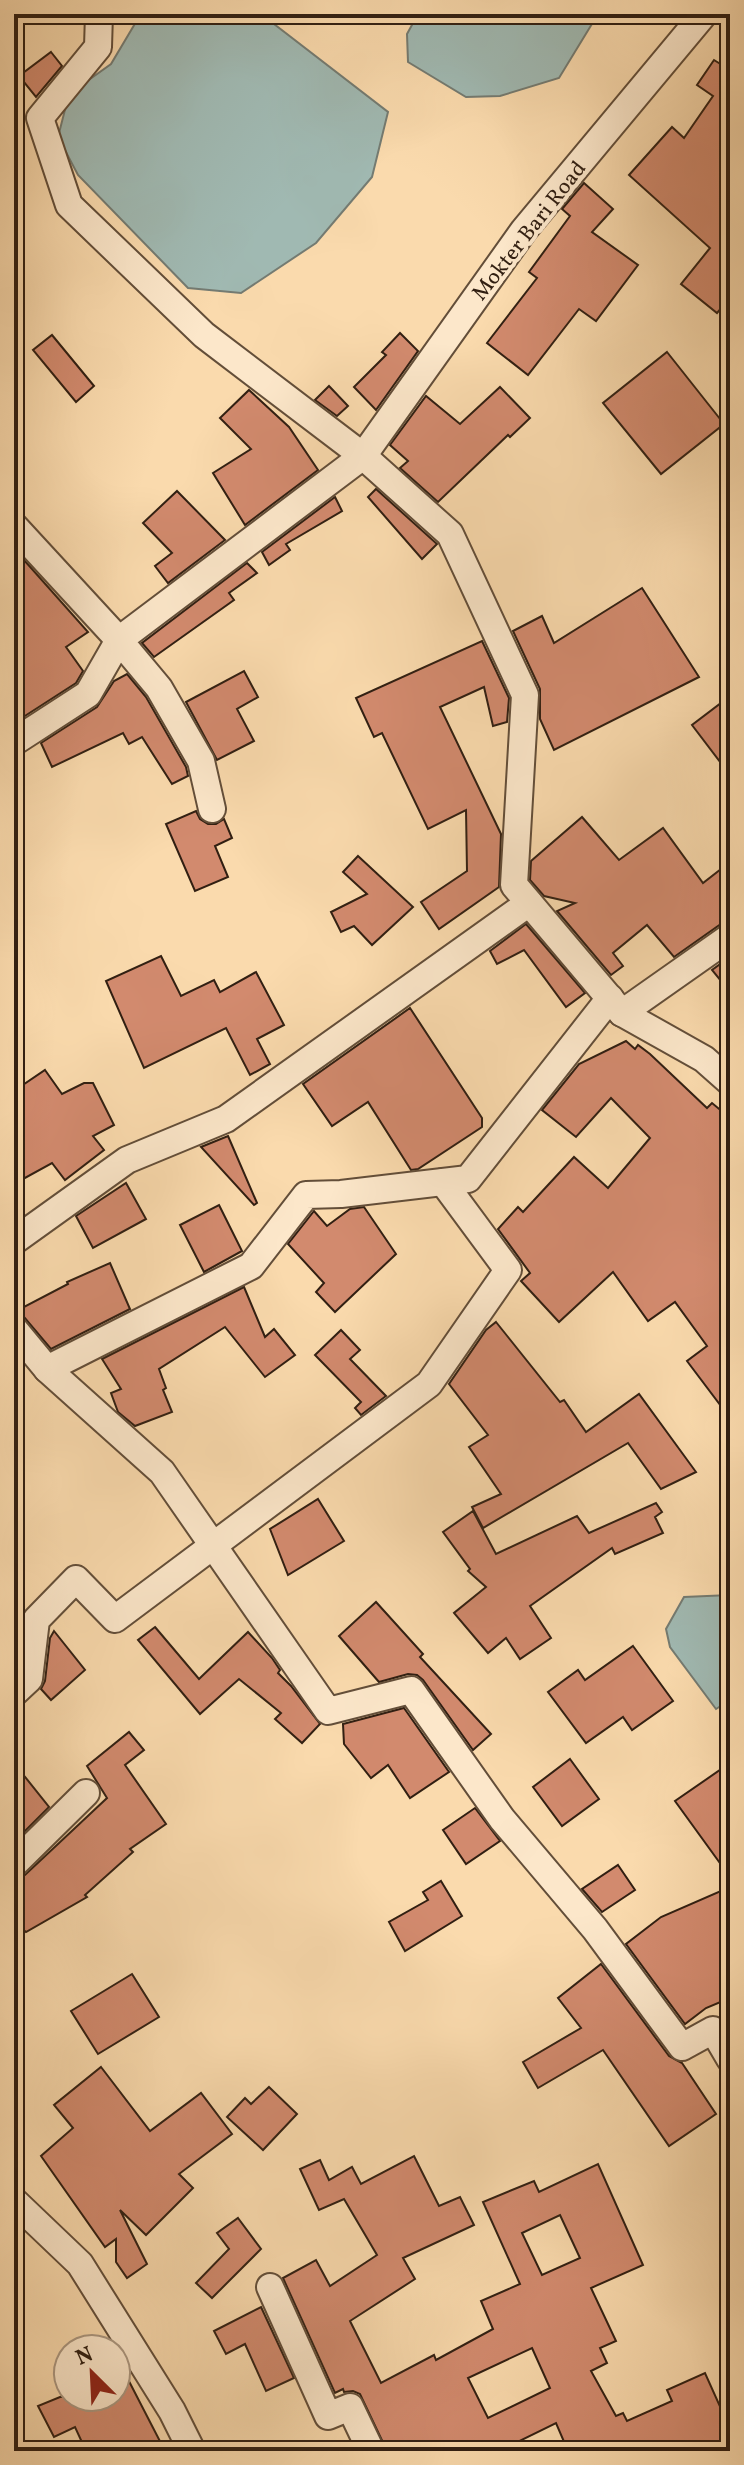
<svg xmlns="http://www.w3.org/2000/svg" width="744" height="2465" font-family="Vollkorn,serif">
	<rect width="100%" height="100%" fill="#fadaad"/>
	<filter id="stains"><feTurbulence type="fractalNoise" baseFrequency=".0025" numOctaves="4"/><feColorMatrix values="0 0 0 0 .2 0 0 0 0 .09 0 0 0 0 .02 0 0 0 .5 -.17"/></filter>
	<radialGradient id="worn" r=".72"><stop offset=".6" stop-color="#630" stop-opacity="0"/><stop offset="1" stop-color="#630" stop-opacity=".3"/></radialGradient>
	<g fill="#a0b9b2" stroke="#747b72" stroke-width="2">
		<polygon points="147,14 261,14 388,112 372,177 316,243 241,293 188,288 78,175 58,137 69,94 111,64 136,22"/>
		<polygon points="418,14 598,14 559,78 500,96 466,97 408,62 407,34"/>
		<polygon points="730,1595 730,1656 722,1661 730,1675 730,1700 716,1709 670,1647 666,1629 684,1597"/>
	</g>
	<g fill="#d28a6e" stroke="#311f12" stroke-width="2" fill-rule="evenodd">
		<polygon points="51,52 62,66 36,97 19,76"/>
		<polygon points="714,60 730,70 730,298 717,313 681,284 710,248 629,175 672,127 684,138 713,96 697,85"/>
		<polygon points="584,183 613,209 592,232 638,265 596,321 579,309 528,375 487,343 537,278 529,272 570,216 562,209"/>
		<polygon points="400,333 418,351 376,410 354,387 386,355 382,352"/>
		<polygon points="52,335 94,386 76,402 33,350"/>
		<polygon points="667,352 724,424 661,474 603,403"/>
		<polygon points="329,386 348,406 337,416 315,400"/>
		<polygon points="500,387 530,418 510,437 508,435 438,502 400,468 408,461 390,445 426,396 460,424"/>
		<polygon points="249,390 289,427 318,470 245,525 213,473 251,449 220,418"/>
		<polygon points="376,489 437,544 422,559 368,497"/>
		<polygon points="177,491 225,540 168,583 155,566 172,553 143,523"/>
		<polygon points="335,497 342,511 286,544 290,550 269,565 262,552"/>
		<polygon points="24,560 88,632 66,647 83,671 76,683 14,723 14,567"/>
		<polygon points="247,563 257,573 229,593 234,600 154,657 142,643"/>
		<polygon points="642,588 699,677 554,750 540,719 540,689 513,631 542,616 554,643"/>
		<polygon points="482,641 509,698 507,722 493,726 484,687 440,707 501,834 499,887 439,929 421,902 467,871 466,810 428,829 382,733 374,737 356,698"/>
		<polygon points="244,671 258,697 237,709 254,741 217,760 186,702"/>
		<polygon points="127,674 146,697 186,767 188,776 172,784 142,737 129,744 123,733 52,767 41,743 97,707 114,681"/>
		<polygon points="721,703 730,715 730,775 692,725"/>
		<polygon points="196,811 200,819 208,824 216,824 224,819 232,838 215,846 228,877 195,891 166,824"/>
		<polygon points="582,817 619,860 663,828 703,883 730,862 730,921 721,924 674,957 647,925 613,953 623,966 611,975 557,911 575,903 544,896 530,880 531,861"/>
		<polygon points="358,856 413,907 372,945 354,926 341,932 331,912 367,894 343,872"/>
		<polygon points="526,924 585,993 566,1007 524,950 497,964 490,951"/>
		<polygon points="161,956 181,996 214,980 220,992 256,972 284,1025 257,1039 270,1064 250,1075 226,1028 144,1068 106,981"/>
		<polygon points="730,957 730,992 712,970"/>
		<polygon points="410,1008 482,1118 482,1127 418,1169 411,1170 368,1102 332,1126 303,1084"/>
		<polygon points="626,1041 635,1049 638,1045 650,1054 707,1108 712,1103 730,1118 730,1418 687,1361 707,1346 675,1302 648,1321 613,1272 559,1322 521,1281 530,1273 498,1229 518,1207 523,1212 574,1157 608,1188 650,1138 611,1098 576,1137 542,1110 579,1064"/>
		<polygon points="45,1070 62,1094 84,1083 93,1083 114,1125 93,1136 104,1150 65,1180 52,1163 14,1184 14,1091"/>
		<polygon points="228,1136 257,1203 254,1205 201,1147"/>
		<polygon points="126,1183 146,1219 93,1248 76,1216"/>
		<polygon points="219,1205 242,1251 204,1272 180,1225"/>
		<polygon points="364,1207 396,1254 335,1312 316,1292 324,1283 288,1244 314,1211 327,1226 350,1209"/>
		<polygon points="110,1263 130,1309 51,1349 18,1310 68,1284 67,1282"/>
		<polygon points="244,1287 265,1337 274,1329 295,1355 265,1377 225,1327 159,1369 166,1388 163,1390 172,1412 135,1426 118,1412 111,1393 121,1389 102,1359"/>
		<polygon points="496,1322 560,1402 564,1400 586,1432 639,1394 696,1472 661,1489 628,1443 483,1528 472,1507 501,1494 469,1447 488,1435 449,1384 486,1330"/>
		<polygon points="341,1330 360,1350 350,1359 386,1396 361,1415 355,1408 361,1402 315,1355"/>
		<polygon points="318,1499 344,1541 288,1575 270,1529"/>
		<polygon points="656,1503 662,1512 655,1517 663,1533 615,1554 612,1548 530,1606 551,1638 520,1659 506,1638 488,1653 454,1613 486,1587 468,1571 470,1569 443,1532 473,1511 496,1554 577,1516 589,1533"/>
		<polygon points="376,1602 423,1654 420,1657 491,1734 473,1750 423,1680 417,1675 408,1674 379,1682 339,1636"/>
		<polygon points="155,1627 199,1679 248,1632 272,1658 280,1670 278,1673 291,1686 320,1724 302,1743 275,1719 281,1713 239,1679 200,1714 138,1640"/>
		<polygon points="54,1631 85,1670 51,1700 41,1689 45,1681 50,1638"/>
		<polygon points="633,1646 673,1701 632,1730 623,1717 586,1743 548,1692 578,1670 585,1680"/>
		<polygon points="404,1708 449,1772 410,1798 388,1765 371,1778 344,1744 343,1724"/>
		<polygon points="129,1732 144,1750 125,1765 166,1824 130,1849 133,1852 85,1895 87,1897 26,1932 14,1922 14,1880 25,1875 107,1798 87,1766"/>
		<polygon points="570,1759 599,1799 562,1826 533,1787"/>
		<polygon points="14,1763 49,1807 14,1842"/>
		<polygon points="730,1763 730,1877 675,1801"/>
		<polygon points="475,1808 500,1841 466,1864 443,1830"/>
		<polygon points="618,1865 635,1890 602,1912 582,1889"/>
		<polygon points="441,1881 462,1916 405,1951 389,1922 428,1900 423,1892"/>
		<polygon points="730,1887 730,1998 706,2008 685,2024 626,1944 661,1917"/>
		<polygon points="601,1964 669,2056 682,2063 716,2114 669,2146 603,2050 538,2088 523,2062 581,2028 558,1998"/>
		<polygon points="132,1974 159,2017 98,2054 71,2011"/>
		<polygon points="101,2067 150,2131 201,2093 232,2134 179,2174 193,2188 146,2235 120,2210 147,2264 127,2278 116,2262 116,2239 105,2247 41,2156 73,2128 54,2105"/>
		<polygon points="269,2087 297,2114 263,2150 227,2117 245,2098 251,2104"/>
		<path d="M414 2156 439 2206 460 2197 474 2225 403 2258 415 2279 350 2321 381 2383 434 2355 436 2360 493 2329 481 2301 520 2284 483 2202 534 2181 539 2192 598 2164 643 2265 591 2288 616 2341 600 2348 607 2363 591 2371 616 2416 623 2413 627 2421 672 2401 667 2390 705 2373 722 2411 730 2407V2451H568L556 2423 499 2451H387L360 2394 353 2391 344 2392 343 2389 335 2393 283 2278 316 2260 330 2286 377 2255 344 2199 319 2210 300 2169 320 2160 329 2180 352 2167 361 2184ZM560 2215 580 2258 542 2275 522 2233ZM532 2348 550 2388 488 2418 468 2378Z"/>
		<polygon points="238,2218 261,2249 212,2298 196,2283 229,2249 217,2233"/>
		<polygon points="261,2307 294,2378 266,2391 245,2344 226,2354 214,2331"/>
		<polygon points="116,2356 165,2451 86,2451 75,2427 54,2437 38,2406 60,2397 116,2397"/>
	</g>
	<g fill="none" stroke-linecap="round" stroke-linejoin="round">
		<g stroke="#634e39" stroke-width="30">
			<g id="street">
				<polyline points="99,14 98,47 40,118 69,205 204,335 363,456 450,534 525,695 514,885 622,1013 704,1059 730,1082"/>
				<polyline points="14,526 119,640 88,694 14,742"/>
				<polyline points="212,809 201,761 159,688 119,640 363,456 524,230 704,14"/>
				<polyline points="622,1013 730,937"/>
				<polyline points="14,1241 127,1160 226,1119 529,903"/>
				<polyline points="14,1329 47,1369 162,1472 328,1711 411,1690 502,1819 595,1929 682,2047 713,2030 730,2059"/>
				<polyline points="47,1369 251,1266 306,1195 341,1194 468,1179 610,998"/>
				<polyline points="14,1693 29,1679 36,1620 76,1579 115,1619 429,1384 508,1270 443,1182"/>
				<polyline points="14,1864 86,1793"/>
				<polyline points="14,2201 80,2264 172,2411 192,2451"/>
				<polyline points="270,2287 328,2416 350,2407 371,2451"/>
			</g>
		</g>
		<use href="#street" stroke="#fce7ca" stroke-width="26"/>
	</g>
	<g text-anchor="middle" stroke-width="8" stroke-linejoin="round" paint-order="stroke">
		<g font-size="22" fill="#311f12" stroke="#fce7ca">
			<text transform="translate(528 230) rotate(-52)" y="8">Mokter Bari Road</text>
		</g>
	</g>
	<rect width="744" height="2465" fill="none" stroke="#fadaad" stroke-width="48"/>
	<rect x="16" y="16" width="712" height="2433" fill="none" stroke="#311f12" stroke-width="4"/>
	<rect x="24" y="24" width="696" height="2417" fill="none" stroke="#311f12" stroke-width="2"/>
	<g transform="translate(92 2373) rotate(336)"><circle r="38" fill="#fce7ca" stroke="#ab9780" stroke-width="2"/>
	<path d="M0-6L14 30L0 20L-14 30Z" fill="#8f2418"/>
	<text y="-12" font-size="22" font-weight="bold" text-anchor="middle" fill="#311f12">N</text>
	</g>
	<rect width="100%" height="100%" filter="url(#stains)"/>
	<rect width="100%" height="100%" fill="url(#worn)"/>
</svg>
